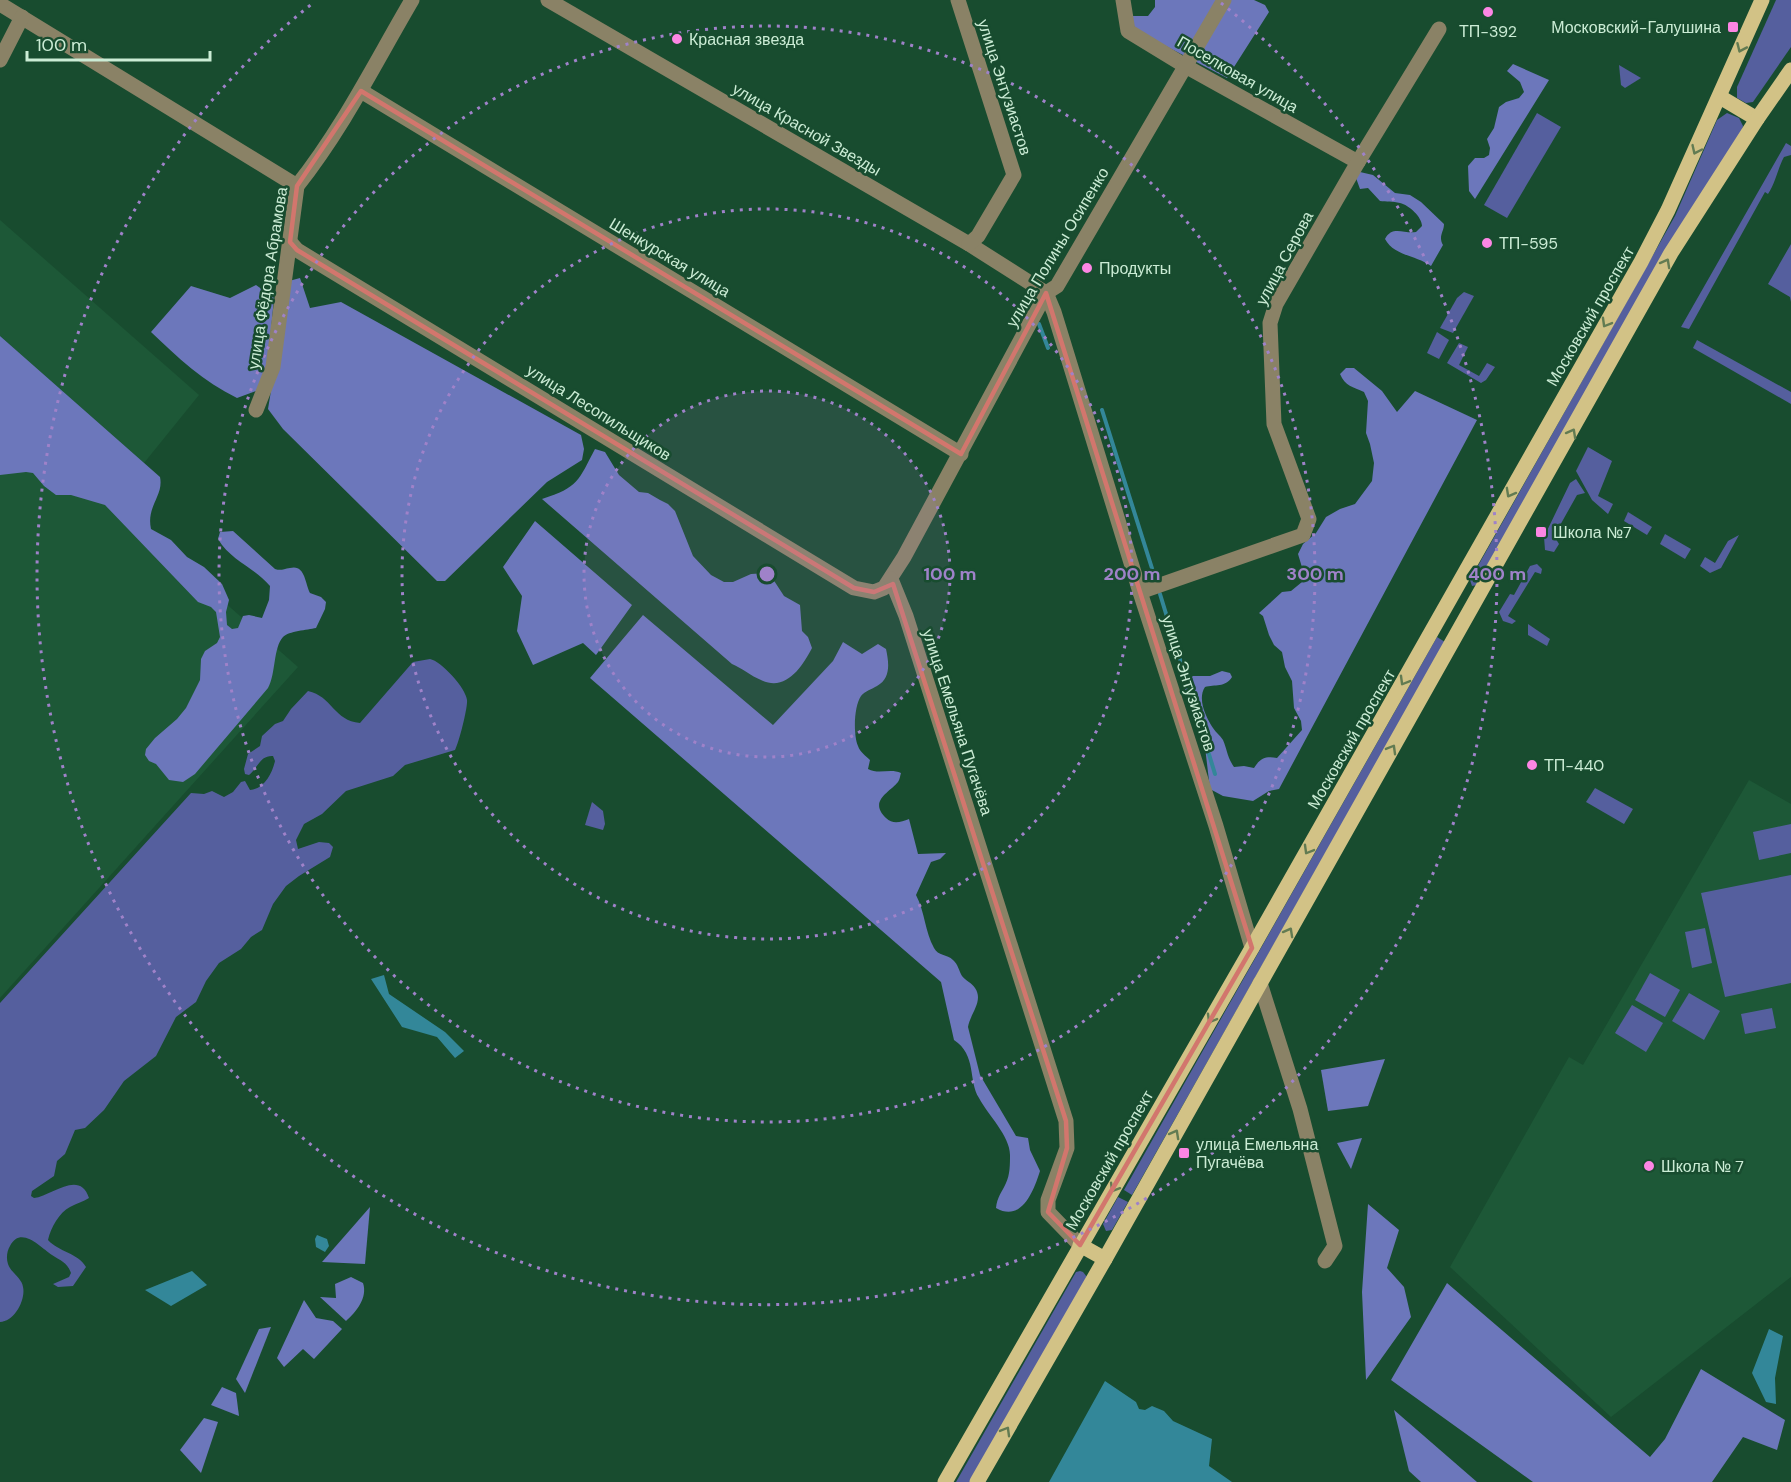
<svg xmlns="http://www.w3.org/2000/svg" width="1791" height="1482" font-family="'DM Sans',sans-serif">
	<rect width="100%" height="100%" fill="#184c2f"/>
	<g fill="#1d5837">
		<polygon points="0,220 199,395 144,463 0,336"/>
		<polygon points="0,405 298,667 0,998"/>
		<polygon points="1749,780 1791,804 1791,1277 1611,1417 1450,1267 1569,1057 1583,1065"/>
	</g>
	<g fill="#555f9e">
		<polygon points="1776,0 1791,0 1791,47 1753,102 1746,103 1737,98 1737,87"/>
		<polygon points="1619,65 1641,78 1625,88 1621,85"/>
		<polygon points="1537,113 1561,127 1507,218 1484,205"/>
		<polygon points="1727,113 1739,118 1743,126 1742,131 1477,585 1472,586 1470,580 1675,216 1717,120"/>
		<path d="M1786 143 1791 146V155L1784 157C1777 170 1776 182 1768 194L1765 192 1689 329 1681 327Z"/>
		<polygon points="1791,244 1791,302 1790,297 1768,284"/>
		<polygon points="1464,292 1474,296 1453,333 1440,328 1457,298"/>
		<polygon points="1437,332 1449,340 1439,359 1427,353"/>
		<polygon points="1697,340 1791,392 1791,404 1693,348"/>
		<polygon points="1459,343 1468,347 1459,365 1479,376 1487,363 1495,367 1486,380 1481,383 1447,363"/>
		<polygon points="1588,447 1612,461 1598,496 1613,504 1608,514 1592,500 1576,471"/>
		<polygon points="1576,479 1585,493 1577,495 1554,536 1559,544 1554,552 1545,550 1544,537 1570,483"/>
		<polygon points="1628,512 1652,527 1647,535 1624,521"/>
		<polygon points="1665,534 1691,549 1685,559 1660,544"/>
		<polygon points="1739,535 1721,568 1710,573 1700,566 1705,557 1715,563 1728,541"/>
		<polygon points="1537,564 1542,569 1541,574 1535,572 1508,616 1516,621 1512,624 1503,621 1499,612 1510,594 1514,595 1530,566"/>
		<polygon points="1528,624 1550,639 1547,646 1528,635"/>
		<polygon points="1437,637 1445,642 1132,1195 1124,1190"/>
		<path d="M430 659C441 661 466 688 467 700 468 707 459 743 455 750L405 765 393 776 346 791 322 814 304 824 296 840 298 849 319 842 329 843 333 847 330 857 299 876 286 886 273 904 262 930 251 937 241 949 219 963 206 981 196 1002 176 1017 156 1056 124 1081 104 1110 85 1128 75 1130 65 1154 57 1161 54 1176 32 1191 31 1196 34 1198C51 1196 80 1169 89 1198 83 1202 77 1203 70 1207 59 1213 51 1227 48 1240 59 1252 78 1253 86 1267L73 1286 58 1287 53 1284 69 1277 71 1273C67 1262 61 1261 52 1255 41 1248 21 1225 10 1246 7 1251 6 1258 8 1264 11 1273 22 1278 23 1287 26 1300 14 1322 0 1322V1003L191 793 204 794 212 791 224 797 233 792 241 782 245 781 250 790C264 789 272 774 275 761L273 756C260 755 258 768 249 775L245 774 244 769 248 754 260 746 262 736 275 724 283 721 291 709 308 691C332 696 334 721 360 723L413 662Z"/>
		<polygon points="1595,788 1633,809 1624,824 1586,802"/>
		<polygon points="592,802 603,811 605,824 603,830 585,825"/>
		<polygon points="1791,824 1791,853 1759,860 1753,832"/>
		<polygon points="1791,875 1791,983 1725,997 1701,893"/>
		<polygon points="1705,928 1712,963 1692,968 1685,932"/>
		<polygon points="1650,973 1680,990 1665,1017 1635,1000"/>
		<polygon points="1689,993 1720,1011 1704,1040 1672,1021"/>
		<polygon points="1632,1005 1663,1023 1646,1052 1615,1033"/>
		<polygon points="1772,1008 1776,1028 1745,1034 1741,1014"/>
		<polygon points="1118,1197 1128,1202 1112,1230 1106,1231 1103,1224"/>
		<polygon points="1080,1271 1083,1272 1087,1277 970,1482 956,1482 1076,1272"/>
	</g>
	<g fill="#6c77bb">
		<polygon points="1155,0 1254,0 1265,5 1269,12 1227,78 1135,30 1132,16 1148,16 1155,7"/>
		<polygon points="1513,64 1549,80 1475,199 1469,191 1468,166 1475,158 1484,158 1489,155 1490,148 1487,139 1494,128 1499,107 1506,102 1519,98 1524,92 1520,82 1507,71"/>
		<path d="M1360 172 1373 175 1395 193 1410 195 1421 202 1444 224C1444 232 1438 236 1443 245L1431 266C1416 255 1394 256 1385 239 1392 225 1404 234 1416 232L1422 226C1422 217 1409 205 1400 203 1393 201 1386 202 1380 201L1368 188 1360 189 1356 178Z"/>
		<polygon points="300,278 310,308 341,302 581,435 584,449 582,460 547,482 445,581 437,581 283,429 268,409 289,281"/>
		<path d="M256 285 274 298 267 372 256 391 237 398C204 382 177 357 151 332L191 286 230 298Z"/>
		<path d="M0 336 160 477C164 496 146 506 151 529L171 540 187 557 204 567 222 584 229 600 226 612 227 625 232 629 238 628 243 616 249 615 262 618 269 600 270 586C254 567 231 561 218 539L220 532 233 531 275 569C281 571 283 569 290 568 305 564 305 583 310 593L321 597 326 602 325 609 316 628C307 630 289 631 283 637 273 648 276 674 268 688L195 774 183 782 169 780 156 764 149 761 145 755 146 749 155 738 177 719 186 708 200 680 201 659 205 651 217 643 220 637 216 612 211 607 198 602 105 505 71 495H56L44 486 33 473 26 472 0 475Z"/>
		<path d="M1346 368H1354L1382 391 1397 412 1415 391 1477 420 1279 789 1269 791 1253 801 1223 796 1210 789 1205 747 1196 727 1185 691 1187 681 1193 676H1210L1222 671 1230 673 1232 677C1225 688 1215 684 1205 687 1197 699 1206 717 1213 728 1216 733 1220 735 1223 740 1227 749 1227 757 1234 767L1244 766 1254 768C1260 758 1266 756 1277 758L1302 730 1301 721 1294 708 1292 681 1285 667 1282 652 1274 645 1269 635 1263 616 1259 613 1282 592 1291 591 1302 582 1304 574 1298 554 1303 544 1316 533 1326 517 1340 509 1355 504 1372 481 1374 463 1370 444 1366 433 1368 401 1364 392C1353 387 1345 386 1340 374Z"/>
		<path d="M595 449 605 452 619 475 639 492 648 493 660 500 668 504 675 511 693 556 711 575 724 582H733L751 574 769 573 784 596 800 605 802 631 808 637 812 648C802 667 786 692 761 680 751 676 742 668 732 664L542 499C579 487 578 481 595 449Z"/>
		<polygon points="535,521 632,605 596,655 583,643 533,665 517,631 522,596 503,567"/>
		<path d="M643 615 773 725 833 661 843 642 862 654 878 644 886 649C889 663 891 678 877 686 872 689 865 691 861 696 854 706 853 734 858 746 860 752 866 756 870 760L868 769C879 775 890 768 901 773 900 776 900 779 898 782 890 792 868 801 886 818 893 825 901 822 909 819L918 854 946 853 940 859 931 862 916 895C925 912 925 932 934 948 938 956 947 954 953 960 958 964 959 971 962 976 966 981 972 983 975 988 984 1001 970 1014 968 1027L980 1075 1016 1136 1028 1138 1030 1150 1040 1171C1034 1190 1022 1223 996 1208 997 1197 1002 1192 1006 1183 1010 1175 1010 1164 1010 1155 1010 1136 988 1115 979 1098 968 1081 977 1055 954 1040L941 982 590 678Z"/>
		<polygon points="1385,1059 1368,1106 1328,1111 1321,1070"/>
		<polygon points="1362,1138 1351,1169 1337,1143"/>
		<polygon points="1368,1204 1399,1230 1387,1268 1404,1287 1411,1317 1366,1380 1362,1292"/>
		<polygon points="370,1207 365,1264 322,1262"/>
		<path d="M351 1277 363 1283C368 1298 356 1312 346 1321L320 1297 336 1298 335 1284Z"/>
		<polygon points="1447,1283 1650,1457 1665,1439 1701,1369 1785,1420 1777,1450 1743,1437 1712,1482 1533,1482 1391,1380"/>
		<polygon points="304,1300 316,1318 333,1321 342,1329 314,1359 303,1349 284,1367 277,1358"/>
		<polygon points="271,1327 245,1393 236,1379 259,1329"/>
		<polygon points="222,1387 236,1393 239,1416 211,1405"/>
		<polygon points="1394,1410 1477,1482 1421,1482 1409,1471"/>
		<polygon points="204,1418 218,1422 201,1473 180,1450"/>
	</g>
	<g fill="#338799">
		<polygon points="384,975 389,994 445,1032 464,1051 455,1058 437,1037 402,1027 371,979"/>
		<polygon points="317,1235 327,1239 329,1246 325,1252 316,1247 315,1239"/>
		<polygon points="192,1271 207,1285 171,1306 145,1290"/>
		<polygon points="1769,1329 1783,1336 1775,1378 1776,1404 1766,1402 1752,1373"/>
		<polygon points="1105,1381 1136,1402 1139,1409 1145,1410 1152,1406 1164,1411 1173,1421 1212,1439 1209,1466 1232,1482 1049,1482"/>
	</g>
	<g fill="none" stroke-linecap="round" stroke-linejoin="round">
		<g stroke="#338799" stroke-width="4">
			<polyline points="1039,324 1048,348"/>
			<polyline points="1102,410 1156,581"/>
			<polyline points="1160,594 1215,774"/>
		</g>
		<g stroke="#8a8266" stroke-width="15">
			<polyline points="548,0 969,244 1046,293 1054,312 1140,592 1216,826 1252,948"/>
			<polyline points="958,0 1014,175 978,236 969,244"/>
			<polyline points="1123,0 1128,31 1187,67 1358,162"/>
			<polyline points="0,4 297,186"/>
			<polyline points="0,60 22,17"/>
			<polyline points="361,91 961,454"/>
			<polyline points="290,242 297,250 854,588 874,592 884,588 904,557 1046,293 1057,286 1224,0"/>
			<path d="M256 410 273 367 297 186C343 128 375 63 412 0"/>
			<polyline points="891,579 906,616 1066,1121 1067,1148 1048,1200 1048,1212 1080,1245"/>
			<polyline points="1140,592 1303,535 1309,519 1274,424 1270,323 1276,304 1358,162 1439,29"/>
			<polyline points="1260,983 1300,1109 1335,1246 1325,1261"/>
		</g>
		<g stroke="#d2c286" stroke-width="15">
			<polyline points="1720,97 1757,119"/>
			<polyline points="1080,1245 1105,1259"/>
			<polyline points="945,1482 1252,948 1641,262 1668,210 1762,0"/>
			<polyline points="977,1482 1105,1259 1671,253 1757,119 1791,70"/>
		</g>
	</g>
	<defs><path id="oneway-chevron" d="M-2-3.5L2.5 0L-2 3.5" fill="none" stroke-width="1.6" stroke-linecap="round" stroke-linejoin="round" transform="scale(1.5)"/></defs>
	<g stroke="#627b52">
		<use href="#oneway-chevron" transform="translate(1741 48) rotate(114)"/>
		<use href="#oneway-chevron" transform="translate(1696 150) rotate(115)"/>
		<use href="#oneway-chevron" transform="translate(1666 263) rotate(-61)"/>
		<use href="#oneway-chevron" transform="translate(1606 323) rotate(120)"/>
		<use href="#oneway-chevron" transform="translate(1572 433) rotate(-61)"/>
		<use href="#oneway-chevron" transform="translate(1510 493) rotate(119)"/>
		<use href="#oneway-chevron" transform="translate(1404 681) rotate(120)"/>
		<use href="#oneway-chevron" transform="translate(1392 749) rotate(-60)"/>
		<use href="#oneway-chevron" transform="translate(1308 850) rotate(120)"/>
		<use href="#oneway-chevron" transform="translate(1289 932) rotate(-61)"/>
		<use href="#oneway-chevron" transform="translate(1211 1019) rotate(120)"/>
		<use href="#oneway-chevron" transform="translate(1175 1134) rotate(-61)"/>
		<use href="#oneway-chevron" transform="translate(1114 1188) rotate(121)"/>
		<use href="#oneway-chevron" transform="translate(1006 1431) rotate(-60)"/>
	</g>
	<path fill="none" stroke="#d2766d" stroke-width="4.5" stroke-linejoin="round" d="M361 91 961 454 1046 293 1252 948 1080 1245 1048 1212 1067 1148 1066 1121 893 584 874 592 854 588 297 250 290 242 297 186Z"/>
	<circle cx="767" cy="574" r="183" fill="#9f82c9" fill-opacity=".12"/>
	<g fill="none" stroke="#9f82c9" stroke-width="3" stroke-dasharray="3 6">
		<circle cx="767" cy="574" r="183"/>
		<circle cx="767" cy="574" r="365"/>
		<circle cx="767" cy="574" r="548"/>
		<path d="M1221 3A730 730 0 1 1 313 3"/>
	</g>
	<g fill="#fc86e4" stroke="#184c2f" stroke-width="2">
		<circle cx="1488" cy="12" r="6"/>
		<rect x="1727" y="21" width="12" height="12" rx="3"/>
		<circle cx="677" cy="39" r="6"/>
		<circle cx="1487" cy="243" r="6"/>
		<circle cx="1087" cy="268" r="6"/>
		<rect x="1535" y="526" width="12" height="12" rx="3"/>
		<circle cx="1532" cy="765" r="6"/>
		<rect x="1178" y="1147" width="12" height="12" rx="3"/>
		<circle cx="1649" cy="1166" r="6"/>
	</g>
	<g text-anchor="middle" stroke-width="5" stroke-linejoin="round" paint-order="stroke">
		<g font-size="16" fill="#cbecd5" stroke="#184c2f" text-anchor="start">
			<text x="1721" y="33" text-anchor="end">Московский-Галушина</text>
			<text x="1488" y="37" text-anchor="middle">ТП-392</text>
			<text x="689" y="45">Красная звезда</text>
			<text x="1499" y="249">ТП-595</text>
			<text x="1099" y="274">Продукты</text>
			<text x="1553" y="538">Школа №7</text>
			<text x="1544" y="771">ТП-440</text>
			<text x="1196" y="1150">улица Емельяна<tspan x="1196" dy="18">Пугачёва</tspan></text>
			<text x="1661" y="1172">Школа № 7</text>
		</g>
		<g font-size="16" fill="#cbecd5" stroke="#184c2f">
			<text transform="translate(1238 74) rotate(30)" y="6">Поселковая улица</text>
			<text transform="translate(1005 87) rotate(72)" y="6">улица Энтузиастов</text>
			<text transform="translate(807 129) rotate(30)" y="6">улица Красной Звезды</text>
			<text transform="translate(1057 247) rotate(-59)" y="6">улица Полины Осипенко</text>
			<text transform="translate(670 257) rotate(31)" y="6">Шенкурская улица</text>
			<text transform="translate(1284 258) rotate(-62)" y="6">улица Серова</text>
			<text transform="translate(267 278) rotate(-81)" y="6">улица Фёдора Абрамова</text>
			<text transform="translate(1590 316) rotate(-60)" y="6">Московский проспект</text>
			<text transform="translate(599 412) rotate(32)" y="6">улица Лесопильщиков</text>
			<text transform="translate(1189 683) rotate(72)" y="6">улица Энтузиастов</text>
			<text transform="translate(958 722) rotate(72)" y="6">улица Емельяна Пугачёва</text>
			<text transform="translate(1351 739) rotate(-60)" y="6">Московский проспект</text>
			<text transform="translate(1109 1160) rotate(-60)" y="6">Московский проспект</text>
		</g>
	</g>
	<circle cx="767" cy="574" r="9" fill="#9f82c9" stroke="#184c2f" stroke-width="3"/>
	<g font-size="18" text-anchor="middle" font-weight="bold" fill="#9f82c9" stroke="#184c2f" stroke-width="5" stroke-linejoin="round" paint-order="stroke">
		<text x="950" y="580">100 m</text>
		<text x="1132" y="580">200 m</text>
		<text x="1315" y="580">300 m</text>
		<text x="1497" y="580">400 m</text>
	</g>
	<path d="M27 51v9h183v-9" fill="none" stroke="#cbecd5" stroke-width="3"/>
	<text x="36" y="51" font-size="18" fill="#cbecd5" stroke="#184c2f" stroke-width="4.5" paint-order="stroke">100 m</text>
</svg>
